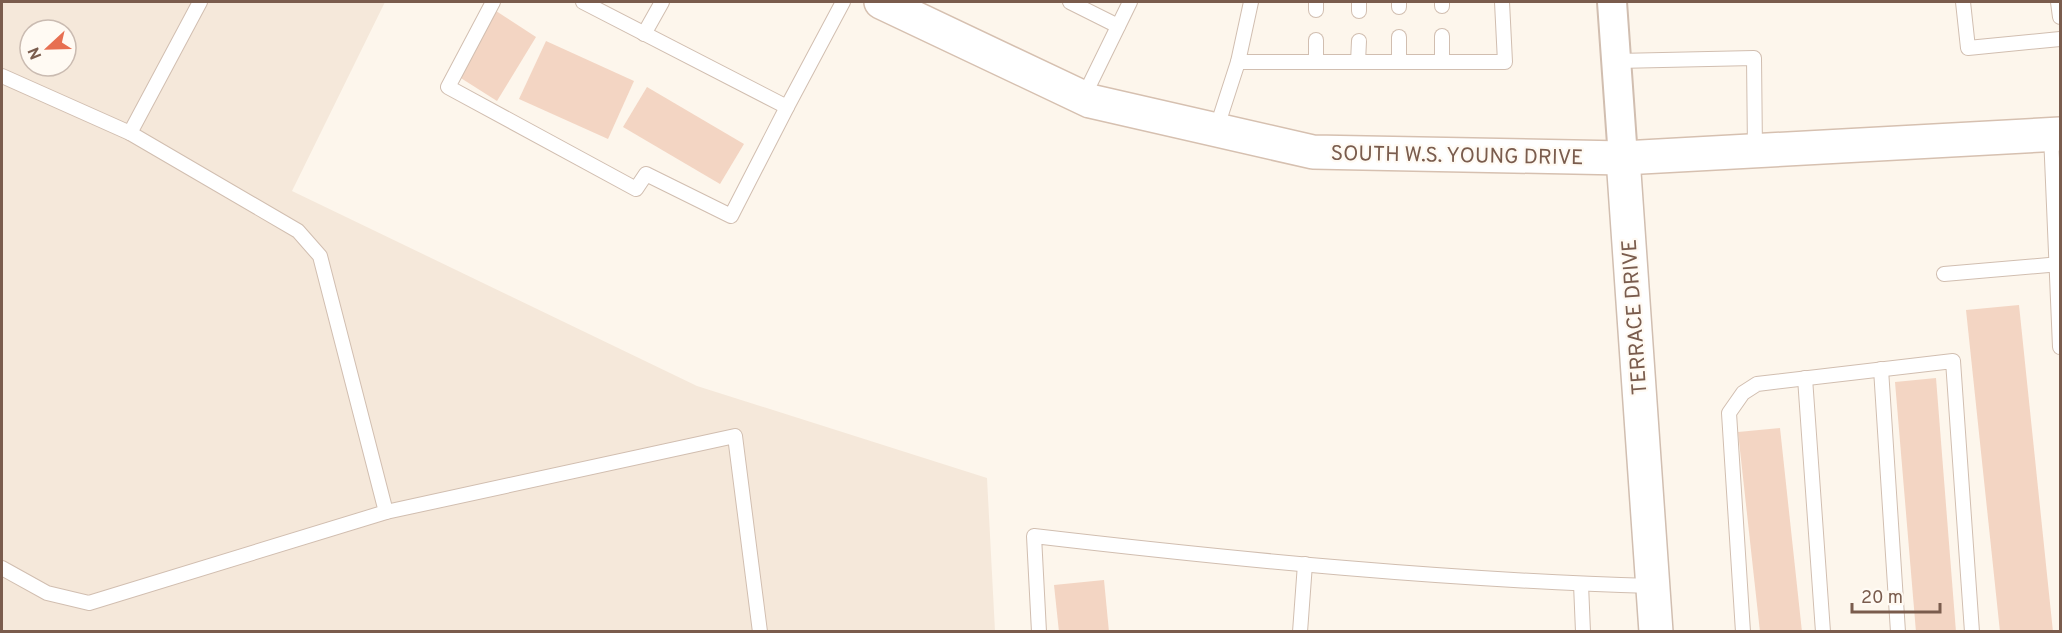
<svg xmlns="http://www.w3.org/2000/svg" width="2062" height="633" font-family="Overpass,sans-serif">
	<rect width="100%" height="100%" fill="#fdf6ec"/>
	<path fill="#f5e8da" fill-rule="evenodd" d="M2 2H385L292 191 697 386 987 478 995 631H2ZM30 30H66V66H30Z"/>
	<g fill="#f3d5c3">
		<polygon points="496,11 536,37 497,101 456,75"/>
		<polygon points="546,41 634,81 608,139 519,99"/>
		<polygon points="647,87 744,144 720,184 623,127"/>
		<polygon points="2019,305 2053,632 2000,632 1966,310"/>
		<polygon points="1936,378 1956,632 1916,632 1895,382"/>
		<polygon points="1780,428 1802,632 1760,632 1738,432"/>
		<polygon points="1104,580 1109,632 1059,632 1054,585"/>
	</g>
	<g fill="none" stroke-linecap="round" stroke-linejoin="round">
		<g stroke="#d1beb0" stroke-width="16">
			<g id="service">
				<polyline points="493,2 448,87 636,189 646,174 731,216 787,107"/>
				<polyline points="583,2 787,107 843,2"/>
				<polyline points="1070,2 1118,26"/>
				<polyline points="1359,2 1359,11"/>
				<polyline points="1442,2 1442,6"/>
				<polyline points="1963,2 1968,48 2060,39"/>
				<polyline points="2058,2 2060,17"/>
				<polyline points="1399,7 1399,2"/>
				<polyline points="1316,10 1316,2"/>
				<polyline points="644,34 662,2"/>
				<polyline points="1442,36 1442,62"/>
				<polyline points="1399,37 1399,62"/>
				<polyline points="1316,40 1316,62"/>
				<polyline points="1617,61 1754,58 1755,151"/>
				<polyline points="1238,62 1251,2"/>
				<polyline points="1358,62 1359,41"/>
				<polyline points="2,76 130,133"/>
				<polyline points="1083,98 1130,2"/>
				<polyline points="1216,130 1238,62 1505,62 1502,2"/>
				<polyline points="2051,135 2060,347"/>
				<polyline points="1944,274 2060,264"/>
				<polyline points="1881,369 1898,632"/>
				<polyline points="1805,378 1823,632"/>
				<polyline points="386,512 735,436 760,632"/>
				<polyline points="2,568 47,593 89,603 386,512 320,256 298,231 130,133 200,2"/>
				<polyline points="1581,584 1583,632"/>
				<path d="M1039 632 1034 536C1239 560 1446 580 1652 586"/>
				<polyline points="1300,632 1305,564"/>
				<polyline points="1743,632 1729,413 1743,393 1757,384 1953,361 1972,632"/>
			</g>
		</g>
		<g stroke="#d1beb0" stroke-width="32">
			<polyline id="minor" points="1612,2 1623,158"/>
		</g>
		<g stroke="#d1beb0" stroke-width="36">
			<polyline id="tertiary" points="1623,158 1656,632"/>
		</g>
		<g stroke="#d6c0b0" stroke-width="36">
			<polyline id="secondary" points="881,2 1090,101 1313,152 1623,158 2060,134"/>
		</g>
		<use href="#service" stroke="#fff" stroke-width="14"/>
		<use href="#minor" stroke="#fff" stroke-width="28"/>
		<use href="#tertiary" stroke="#fff" stroke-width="33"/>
		<use href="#secondary" stroke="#fff" stroke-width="33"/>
	</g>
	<g text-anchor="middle" stroke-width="4.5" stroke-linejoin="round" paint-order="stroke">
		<g font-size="21" fill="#7a5c4d" stroke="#fffaf3">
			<text transform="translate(1457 155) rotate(1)" y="7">SOUTH W.S. YOUNG DRIVE</text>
			<text transform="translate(1634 317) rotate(-94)" y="7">TERRACE DRIVE</text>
		</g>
	</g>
	<rect width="2062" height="633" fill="none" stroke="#7a5c4d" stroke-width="6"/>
	<g transform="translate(48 48) rotate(248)"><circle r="28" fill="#fffaf3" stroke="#cabbb1" stroke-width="1.5"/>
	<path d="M0-4.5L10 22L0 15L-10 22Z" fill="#e76f51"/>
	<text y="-9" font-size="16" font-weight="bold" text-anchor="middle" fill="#7a5c4d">N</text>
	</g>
	<path d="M1852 603v9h88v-9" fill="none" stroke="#7a5c4d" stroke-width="3"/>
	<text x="1861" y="603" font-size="18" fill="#7a5c4d" stroke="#fffaf3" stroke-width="4.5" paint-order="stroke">20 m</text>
</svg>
